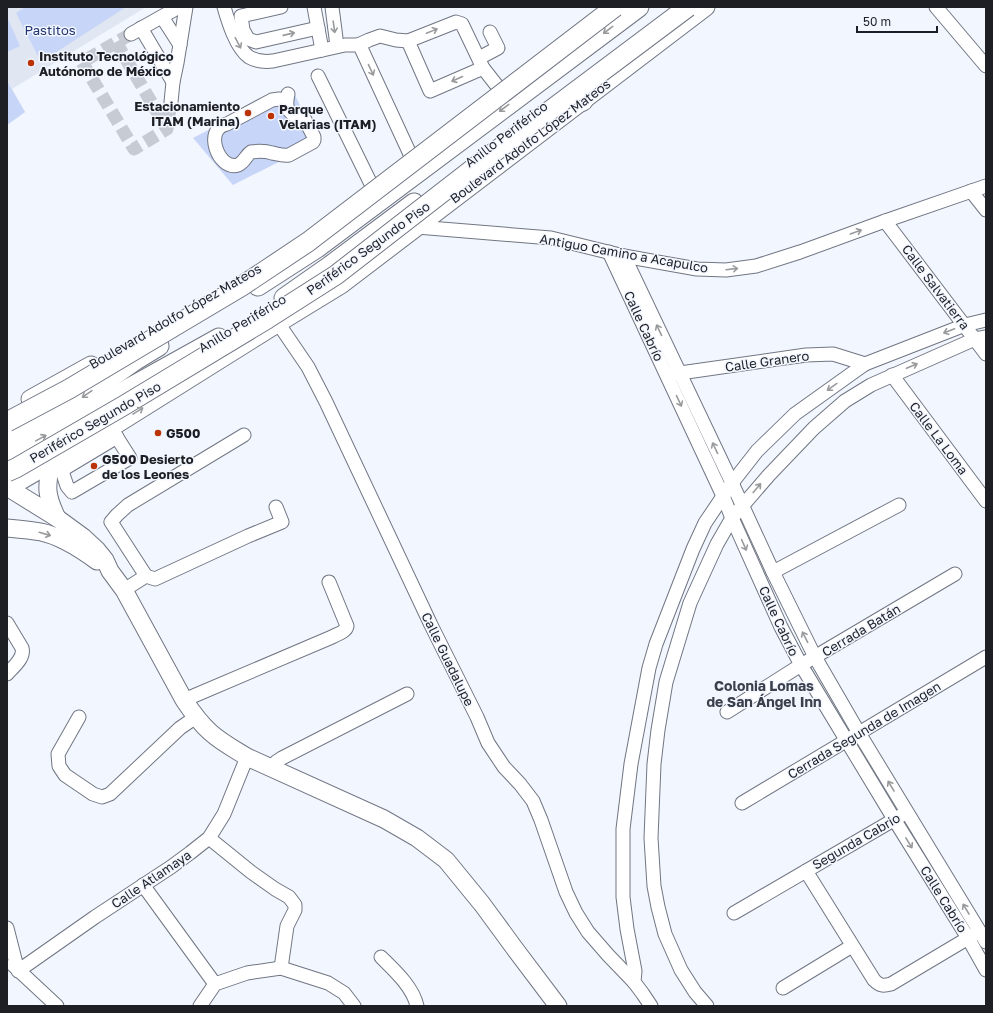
<svg xmlns="http://www.w3.org/2000/svg" width="993" height="1013" font-family="'Golos Text',sans-serif">
	<rect width="100%" height="100%" fill="#f2f6ff"/>
	<polygon fill="#e0e6f2" points="7,7 146,7 12,89 25,112 7,125"/>
	<g fill="#c7d5f9">
		<polygon points="25,7 126,7 41,62 16,13"/>
		<polygon points="7,17 20,46 7,52"/>
		<polygon points="7,81 25,112 7,125"/>
		<polygon points="291,87 318,142 233,185 193,138"/>
	</g>
	<g fill="none" stroke-linecap="round" stroke-linejoin="round">
		<g stroke="#c7cbd3" stroke-width="13" stroke-dasharray="13 6" stroke-linecap="butt">
			<polyline points="131,34 82,62 134,149 167,129 171,102"/>
			<polyline points="116,42 167,129"/>
		</g>
		<g stroke="#707683" stroke-width="15">
			<g id="minor">
				<path d="M224 7C228 21 236 48 249 57 256 61 265 62 273 61L345 45H358L361 48 410 154"/>
				<polyline points="281,7 241,16 243,30 248,39 256,42 318,28"/>
				<polyline points="314,7 322,50"/>
				<polyline points="332,7 337,46"/>
				<polyline points="936,7 986,66"/>
				<polyline points="162,17 180,45"/>
				<polyline points="141,28 173,82"/>
				<polyline points="131,34 179,7"/>
				<polyline points="408,41 430,91 483,68"/>
				<polyline points="358,45 369,40 380,36 396,40 408,41 456,22 462,24 483,68 498,87"/>
				<polyline points="479,58 498,48 490,32"/>
				<polyline points="318,76 371,184"/>
				<path d="M287 100 279 99 272 100 227 124C203 128 218 171 238 165 245 162 246 155 251 152 258 151 266 151 272 153 278 154 282 156 289 155L313 142 314 140V137L303 116 298 119C287 110 285 108 288 94"/>
				<polyline points="171,102 173,82 177,63 186,7"/>
				<polyline points="971,191 986,210"/>
				<polyline points="885,221 986,354"/>
				<polyline points="417,227 551,238 624,256 697,269 726,270 756,266 800,252 885,221 986,186"/>
				<polyline points="609,252 723,496 732,518 781,627 801,665 894,819 968,938 986,970"/>
				<polyline points="624,256 732,483 773,572 815,657 859,733 986,942"/>
				<polyline points="278,323 308,367 326,402 431,625 477,717 488,743 504,767 520,784 533,801 541,820 566,892 576,913 588,932 608,955 634,982"/>
				<polyline points="673,374 806,355 833,354 865,364"/>
				<polyline points="892,375 986,501"/>
				<polyline points="58,459 67,486 72,492 130,458 111,428"/>
				<polyline points="62,470 117,437"/>
				<polyline points="773,572 899,505"/>
				<polyline points="146,576 111,522 117,515 128,505 244,435"/>
				<polyline points="124,590 146,576 155,579 248,536 282,522 276,507"/>
				<path d="M7 623 22 648C25 658 13 667 7 674"/>
				<path d="M184 700 332 637C337 634 346 632 347 626L329 582"/>
				<polyline points="727,712 801,665 955,574"/>
				<polyline points="79,717 58,754 59,766 65,775 93,794 102,797 110,794 180,728 196,717"/>
				<polyline points="270,768 276,762 282,758 407,694"/>
				<polyline points="742,803 986,657"/>
				<polyline points="209,838 251,872 275,889 289,897 295,905 295,910 287,926 281,968"/>
				<path d="M806 871 874 980C880 986 883 986 891 984L975 934"/>
				<polyline points="143,885 215,984"/>
				<polyline points="734,913 902,815"/>
				<polyline points="7,928 18,971 95,917 171,867 190,853 209,838 224,814 247,757"/>
				<path d="M381 957C394 970 413 987 417 1006"/>
				<polyline points="13,965 57,1006"/>
				<polyline points="783,988 852,946"/>
				<polyline points="200,1006 215,984 247,973 281,968 328,983 344,993 354,1006"/>
				<polyline points="651,1006 643,994 634,982 635,971 627,929 623,897 623,829 631,764 649,668 656,644 693,549 705,523 732,483 757,451 795,414 865,364 965,325 986,320"/>
				<polyline points="707,1006 695,992 681,970 665,934 658,907 654,886 651,838 654,764 658,730 666,682 690,603 717,544 732,518 769,475 814,428 845,401 871,385 975,339 986,337"/>
			</g>
		</g>
		<g stroke="#707683" stroke-width="19">
			<g id="major">
				<polyline points="30,399 91,365"/>
				<path d="M51 463C46 488 46 495 57 518"/>
				<path d="M7 487 57 518 83 537 97 550 105 560 110 571 124 590 184 700C192 712 200 723 210 732 221 742 234 749 247 757L384 819 417 838 446 860 482 904 515 949 558 1006"/>
				<polyline points="7,489 111,428 269,329 341,285 706,7"/>
				<path d="M7 528C18 529 30 530 41 532 60 536 82 550 97 561"/>
			</g>
		</g>
		<g stroke="#707683" stroke-width="21">
			<g id="highway">
				<polyline points="551,114 583,101"/>
				<polyline points="258,286 317,248 639,7"/>
				<polyline points="284,298 331,265 414,203"/>
				<polyline points="12,440 77,401 136,360 159,346"/>
				<polyline points="7,456 219,338"/>
			</g>
		</g>
		<use href="#minor" stroke="#fff" stroke-width="13"/>
		<use href="#major" stroke="#fff" stroke-width="17"/>
		<use href="#highway" stroke="#fff" stroke-width="19"/>
		<g stroke="#707683" stroke-width="21" stroke-linecap="butt">
			<g id="highway-bridge">
				<polyline points="7,422 69,389 242,286 308,242 615,7"/>
				<polyline points="7,472 16,468 123,406 267,319 336,275 488,157 688,7"/>
			</g>
		</g>
		<use href="#highway-bridge" stroke="#fff" stroke-width="19"/>
	</g>
	<defs><path id="oneway-shaft" d="M-6 0H5M1.5-3L5.5 0L1.5 3" fill="none" stroke-width="1.6" stroke-linecap="round" stroke-linejoin="round"/></defs>
	<g stroke="#999a9c">
		<use href="#oneway-shaft" transform="translate(334 27) rotate(82)"/>
		<use href="#oneway-shaft" transform="translate(608 30) rotate(143)"/>
		<use href="#oneway-shaft" transform="translate(432 31) rotate(-22)"/>
		<use href="#oneway-shaft" transform="translate(289 34) rotate(-13)"/>
		<use href="#oneway-shaft" transform="translate(238 43) rotate(62)"/>
		<use href="#oneway-shaft" transform="translate(371 70) rotate(65)"/>
		<use href="#oneway-shaft" transform="translate(457 79) rotate(156)"/>
		<use href="#oneway-shaft" transform="translate(504 108) rotate(143)"/>
		<use href="#oneway-shaft" transform="translate(856 232) rotate(-20)"/>
		<use href="#oneway-shaft" transform="translate(732 269) rotate(-7)"/>
		<use href="#oneway-shaft" transform="translate(659 330) rotate(-115)"/>
		<use href="#oneway-shaft" transform="translate(949 331) rotate(159)"/>
		<use href="#oneway-shaft" transform="translate(912 366) rotate(-23)"/>
		<use href="#oneway-shaft" transform="translate(832 387) rotate(144)"/>
		<use href="#oneway-shaft" transform="translate(87 394) rotate(145)"/>
		<use href="#oneway-shaft" transform="translate(679 401) rotate(65)"/>
		<use href="#oneway-shaft" transform="translate(138 411) rotate(-32)"/>
		<use href="#oneway-shaft" transform="translate(41 438) rotate(-29)"/>
		<use href="#oneway-shaft" transform="translate(715 448) rotate(-115)"/>
		<use href="#oneway-shaft" transform="translate(757 488) rotate(-50)"/>
		<use href="#oneway-shaft" transform="translate(45 534) rotate(16)"/>
		<use href="#oneway-shaft" transform="translate(744 545) rotate(66)"/>
		<use href="#oneway-shaft" transform="translate(805 637) rotate(-117)"/>
		<use href="#oneway-shaft" transform="translate(891 786) rotate(-121)"/>
		<use href="#oneway-shaft" transform="translate(909 843) rotate(58)"/>
		<use href="#oneway-shaft" transform="translate(966 909) rotate(-121)"/>
	</g>
	<g fill="#bb3204" stroke="#f2f6ff" stroke-width="1.5">
		<circle cx="31" cy="63" r="4"/>
		<circle cx="248" cy="113" r="4"/>
		<circle cx="271" cy="116" r="4"/>
		<circle cx="158" cy="433" r="4"/>
		<circle cx="94" cy="466" r="4"/>
	</g>
	<g text-anchor="middle" stroke-width="3" stroke-linejoin="round" paint-order="stroke">
		<g font-size="13" fill="#243672" stroke="#f2f6ff">
			<text x="50" y="35">Pastitos</text>
		</g>
		<g font-size="13" font-weight="bold" fill="#1d1f24" stroke="#f2f6ff" text-anchor="start">
			<text x="39" y="61">Instituto Tecnológico<tspan x="39" dy="15">Autónomo de México</tspan></text>
			<text x="240" y="111" text-anchor="end">Estacionamiento<tspan x="240" dy="15">ITAM (Marina)</tspan></text>
			<text x="279" y="114">Parque<tspan x="279" dy="15">Velarias (ITAM)</tspan></text>
			<text x="166" y="438">G500</text>
			<text x="102" y="464">G500 Desierto<tspan x="102" dy="15">de los Leones</tspan></text>
		</g>
		<g font-size="13" fill="#1d1f24" stroke="#f2f6ff">
			<text transform="translate(506 134) rotate(-37)" y="5">Anillo Periférico</text>
			<text transform="translate(530 141) rotate(-37)" y="5">Boulevard Adolfo López Mateos</text>
			<text transform="translate(368 248) rotate(-36)" y="5">Periférico Segundo Piso</text>
			<text transform="translate(624 253) rotate(10)" y="5">Antiguo Camino a Acapulco</text>
			<text transform="translate(936 287) rotate(53)" y="5">Calle Salvatierra</text>
			<text transform="translate(175 316) rotate(-30)" y="5">Boulevard Adolfo López Mateos</text>
			<text transform="translate(242 323) rotate(-31)" y="5">Anillo Periférico</text>
			<text transform="translate(644 326) rotate(65)" y="5">Calle Cabrío</text>
			<text transform="translate(767 361) rotate(-8)" y="5">Calle Granero</text>
			<text transform="translate(95 422) rotate(-30)" y="5">Periférico Segundo Piso</text>
			<text transform="translate(939 438) rotate(53)" y="5">Calle La Loma</text>
			<text transform="translate(779 621) rotate(65)" y="5">Calle Cabrío</text>
			<text transform="translate(861 630) rotate(-31)" y="5">Cerrada Batán</text>
			<text transform="translate(448 659) rotate(64)" y="5">Calle Guadalupe</text>
			<text transform="translate(864 730) rotate(-31)" y="5">Cerrada Segunda de Imagen</text>
			<text transform="translate(856 841) rotate(-30)" y="5">Segunda Cabrio</text>
			<text transform="translate(151 879) rotate(-34)" y="5">Calle Atlamaya</text>
			<text transform="translate(944 899) rotate(58)" y="5">Calle Cabrío</text>
		</g>
		<g font-size="14" font-weight="bold" fill="#3b404c" stroke="#f2f6ff">
			<text x="764" y="691">Colonia Lomas<tspan x="764" dy="16">de San Ángel Inn</tspan></text>
		</g>
	</g>
	<rect width="993" height="1013" fill="none" stroke="#1d1f24" stroke-width="16"/>
	<path d="M857 26v6h80v-6" fill="none" stroke="#1d1f24" stroke-width="2"/>
	<text x="863" y="26" font-size="12" fill="#1d1f24" stroke="#f2f6ff" stroke-width="3" paint-order="stroke">50 m</text>
</svg>
